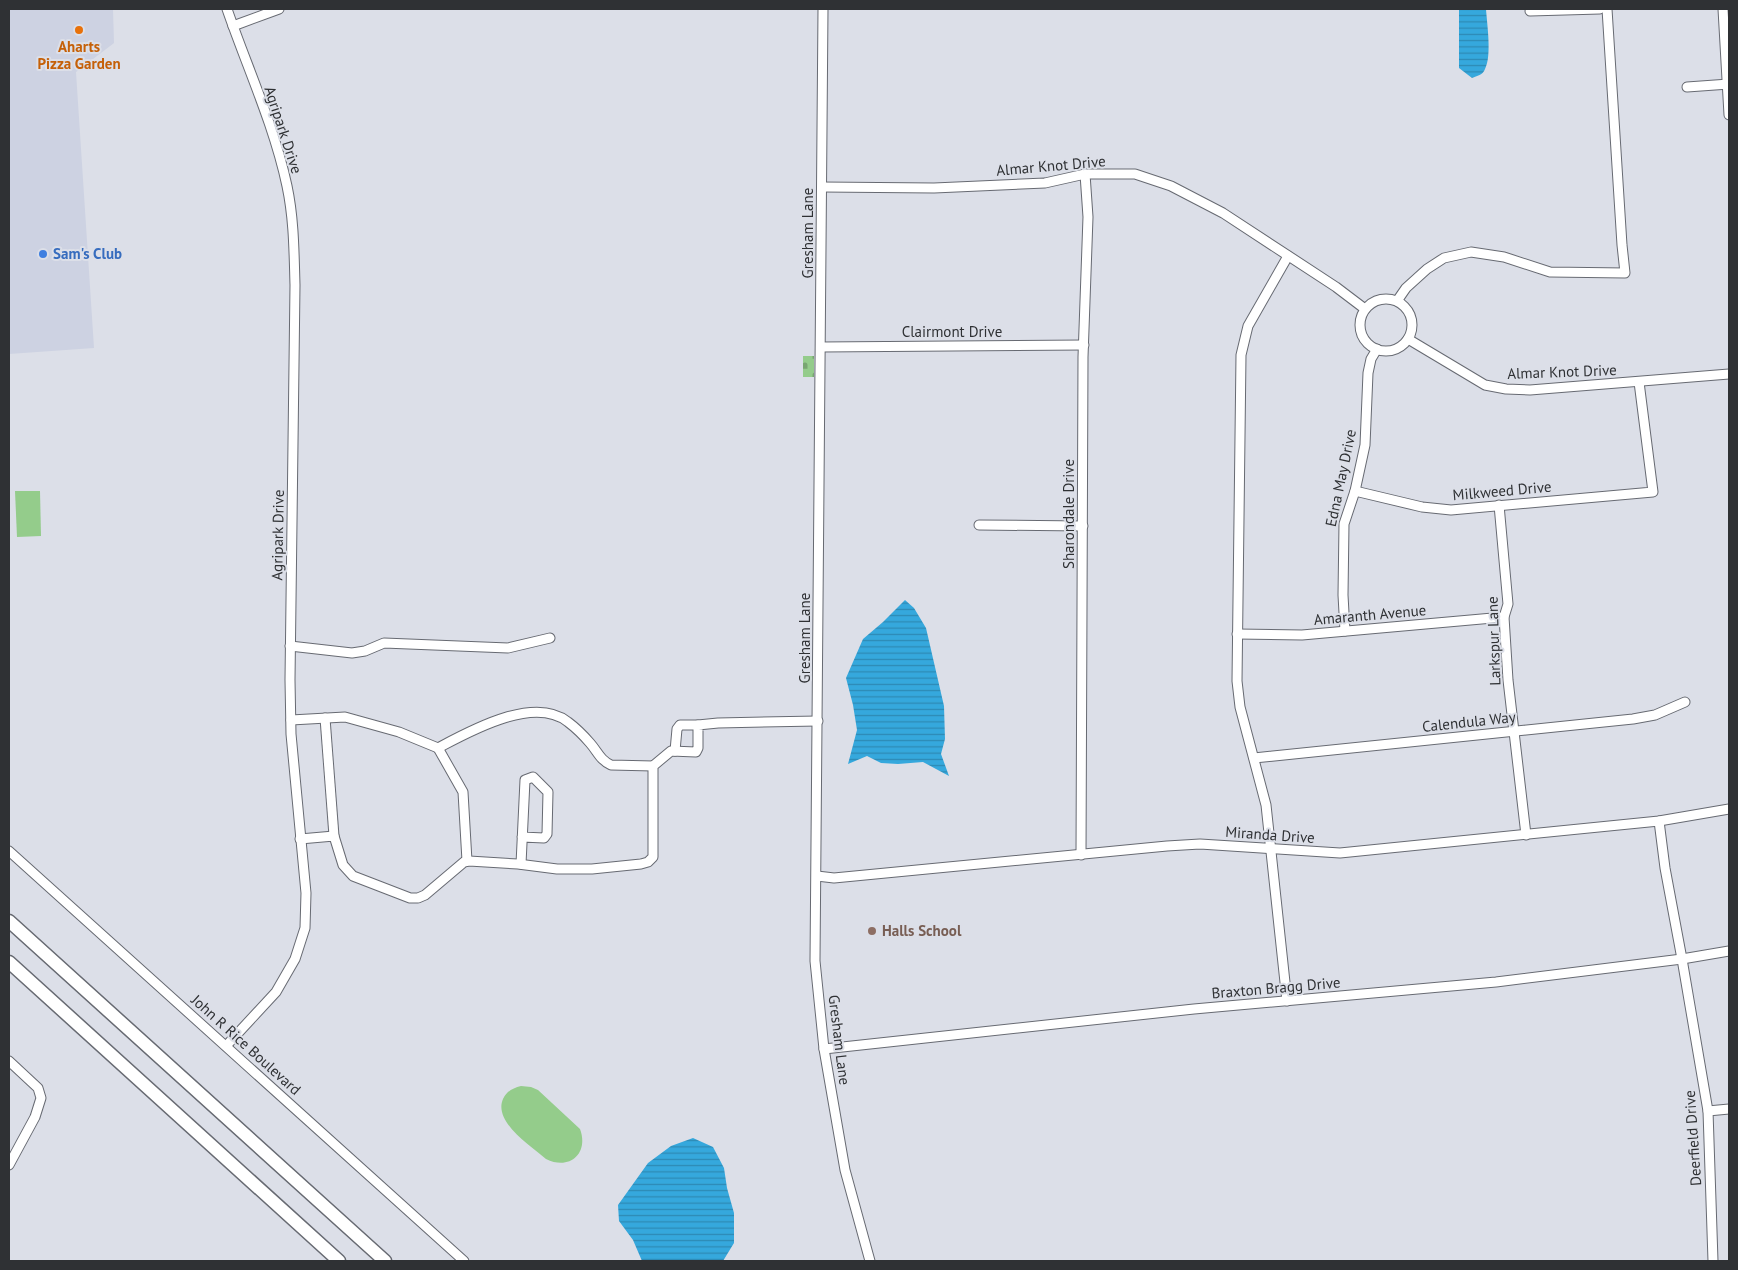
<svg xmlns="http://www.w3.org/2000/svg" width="1738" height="1270" font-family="'PT Sans',sans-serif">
	<defs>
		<pattern id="cemetery-stones" width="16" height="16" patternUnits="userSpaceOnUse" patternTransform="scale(1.25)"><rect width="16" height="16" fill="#94cc8b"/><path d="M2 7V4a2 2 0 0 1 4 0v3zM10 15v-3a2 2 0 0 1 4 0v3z" fill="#79a672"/></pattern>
		<pattern id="water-rules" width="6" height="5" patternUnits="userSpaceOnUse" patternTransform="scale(1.25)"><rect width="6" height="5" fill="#35a8dd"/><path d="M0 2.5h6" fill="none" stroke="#2d89b4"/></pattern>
	</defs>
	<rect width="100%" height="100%" fill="#dcdfe8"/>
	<polygon fill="#cdd2e2" points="9,9 113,9 114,43 76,72 94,348 9,354"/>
	<rect fill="url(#cemetery-stones)" x="803" y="356" width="11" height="21"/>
	<g fill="#94cc8b">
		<polygon points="15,491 40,491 41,536 17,537"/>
		<path d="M521 1086 531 1087 538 1090 580 1129C589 1153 570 1171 546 1159 531 1146 493 1122 503 1099 507 1091 513 1088 521 1086Z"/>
	</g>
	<g fill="url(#water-rules)">
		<path d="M1459 9H1486C1487 24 1492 56 1485 69 1483 75 1477 76 1472 78L1459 68Z"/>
		<polygon points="905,600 914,608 926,628 944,706 945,739 941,754 949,776 923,762 898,764 881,763 867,756 848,764 857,730 853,705 846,678 863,639 883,622"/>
		<polygon points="693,1138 713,1147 724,1168 727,1188 734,1213 734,1243 723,1261 642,1261 633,1240 619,1221 618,1205 648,1163 671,1146"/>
	</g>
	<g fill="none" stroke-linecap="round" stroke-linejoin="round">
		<g stroke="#676a72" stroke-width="11">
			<g id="minor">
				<polyline points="823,9 815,961 824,1049 845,1170 870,1261"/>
				<polyline points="1723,9 1729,115"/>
				<polyline points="1530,11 1600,9"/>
				<polyline points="233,26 279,9"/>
				<polyline points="1687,87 1729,84"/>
				<polyline points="822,187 934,188 1045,183 1085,174 1135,174 1171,186 1223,213 1336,287 1365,309"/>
				<circle cx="1386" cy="325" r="26"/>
				<polyline points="1397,301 1406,288 1427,269 1444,258 1471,252 1504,257 1550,272 1625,273 1622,245 1607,9"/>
				<polyline points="1408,339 1485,385 1506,389 1530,390 1729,374"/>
				<polyline points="821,347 1084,345"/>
				<polyline points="1355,491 1422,507 1451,510 1653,492 1639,382"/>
				<polyline points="1499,505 1508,604 1504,617 1508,680 1526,835"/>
				<polyline points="979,525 1083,526"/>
				<polyline points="1345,631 1343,595 1344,524 1355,491 1365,445 1368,373 1371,359 1377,349"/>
				<polyline points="1237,634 1302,635 1504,617"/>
				<polyline points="290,646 352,653 365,651 384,643 508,648 550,638"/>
				<polyline points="325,718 334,836"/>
				<path d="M291 720 345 717 399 732 438 748C470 731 534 695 568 722 576 728 584 736 590 743 598 752 600 760 611 765L653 766"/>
				<polyline points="438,748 463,792 467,861"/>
				<polyline points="675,751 677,729 680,725 698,725"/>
				<polyline points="1254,758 1633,719 1655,715 1685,702"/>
				<polyline points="1659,821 1665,868 1682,959 1708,1111 1713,1261"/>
				<polyline points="300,839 334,836 343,865 353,876 410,898 418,898 425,895 464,862 469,861 518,864 557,869 592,869 641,864 648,862 653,857 653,766 671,751 696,752 698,748 698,725 718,723 818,721"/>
				<polyline points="9,851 464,1261"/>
				<polyline points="1081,855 1083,357 1088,217 1085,174"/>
				<polyline points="521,864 525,780 533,777 548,792 547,834 544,838 522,837"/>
				<polyline points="817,876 834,878 1167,846 1200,844 1340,853 1659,821 1729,809"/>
				<polyline points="1287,1001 1266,805 1240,707 1237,681 1241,355 1248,326 1288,256"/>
				<path d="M226 1046 276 992 295 959 305 928 306 893 291 734 290 680 295 285C294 252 294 219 287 186 274 125 247 67 227 9"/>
				<polyline points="824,1049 1194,1009 1496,982 1682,959 1729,951"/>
				<polyline points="9,1061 38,1088 41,1098 35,1117 9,1165"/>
				<polyline points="1708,1111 1729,1109"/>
			</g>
		</g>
		<g stroke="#676a72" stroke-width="15">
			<g id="highway">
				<polyline points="9,921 385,1261"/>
				<polyline points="9,962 339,1261"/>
			</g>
		</g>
		<use href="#minor" stroke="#fff" stroke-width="9"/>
		<use href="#highway" stroke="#fff" stroke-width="12"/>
	</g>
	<circle fill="#e8710a" stroke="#dcdfe8" stroke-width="2" cx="79" cy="30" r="5"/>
	<circle fill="#3f7fe0" stroke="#dcdfe8" stroke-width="2" cx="43" cy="254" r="5"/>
	<circle fill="#8d6e63" stroke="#dcdfe8" stroke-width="2" cx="872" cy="931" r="5"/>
	<g text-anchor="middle" stroke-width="4" stroke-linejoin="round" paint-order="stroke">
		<g font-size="15" font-weight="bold" fill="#c56008" stroke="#dcdfe8">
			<text x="79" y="52">Aharts<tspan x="79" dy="17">Pizza Garden</tspan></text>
		</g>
		<g font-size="15" fill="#2f3134" stroke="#dcdfe8">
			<text transform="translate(283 130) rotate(72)" y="5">Agripark Drive</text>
			<text transform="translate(1051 166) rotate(-5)" y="5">Almar Knot Drive</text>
			<text transform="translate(808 233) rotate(-90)" y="5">Gresham Lane</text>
			<text x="952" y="337">Clairmont Drive</text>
			<text transform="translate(1562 372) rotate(-2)" y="5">Almar Knot Drive</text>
			<text transform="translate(1341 478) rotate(-78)" y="5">Edna May Drive</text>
			<text transform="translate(1502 491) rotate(-5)" y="5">Milkweed Drive</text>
			<text transform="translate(1069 514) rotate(-90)" y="5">Sharondale Drive</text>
			<text transform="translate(278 535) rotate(-89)" y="5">Agripark Drive</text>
			<text transform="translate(1370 615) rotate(-5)" y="5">Amaranth Avenue</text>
			<text transform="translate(805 638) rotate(-90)" y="5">Gresham Lane</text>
			<text transform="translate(1494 641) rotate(-92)" y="5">Larkspur Lane</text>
			<text transform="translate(1469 722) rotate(-6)" y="5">Calendula Way</text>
			<text transform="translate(1270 835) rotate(4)" y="5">Miranda Drive</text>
			<text transform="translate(1276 988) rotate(-5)" y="5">Braxton Bragg Drive</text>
			<text transform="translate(839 1040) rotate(83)" y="5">Gresham Lane</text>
			<text transform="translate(246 1045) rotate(42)" y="5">John R Rice Boulevard</text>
			<text transform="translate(1693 1138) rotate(-94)" y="5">Deerfield Drive</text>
		</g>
		<g font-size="15" font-weight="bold" fill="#366cbe" stroke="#dcdfe8" text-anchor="start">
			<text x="53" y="259">Sam's Club</text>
		</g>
		<g font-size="15" font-weight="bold" fill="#785e54" stroke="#dcdfe8" text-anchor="start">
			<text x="882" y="936">Halls School</text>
		</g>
	</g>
	<rect width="1738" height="1270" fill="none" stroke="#2f3134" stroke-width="20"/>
</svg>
